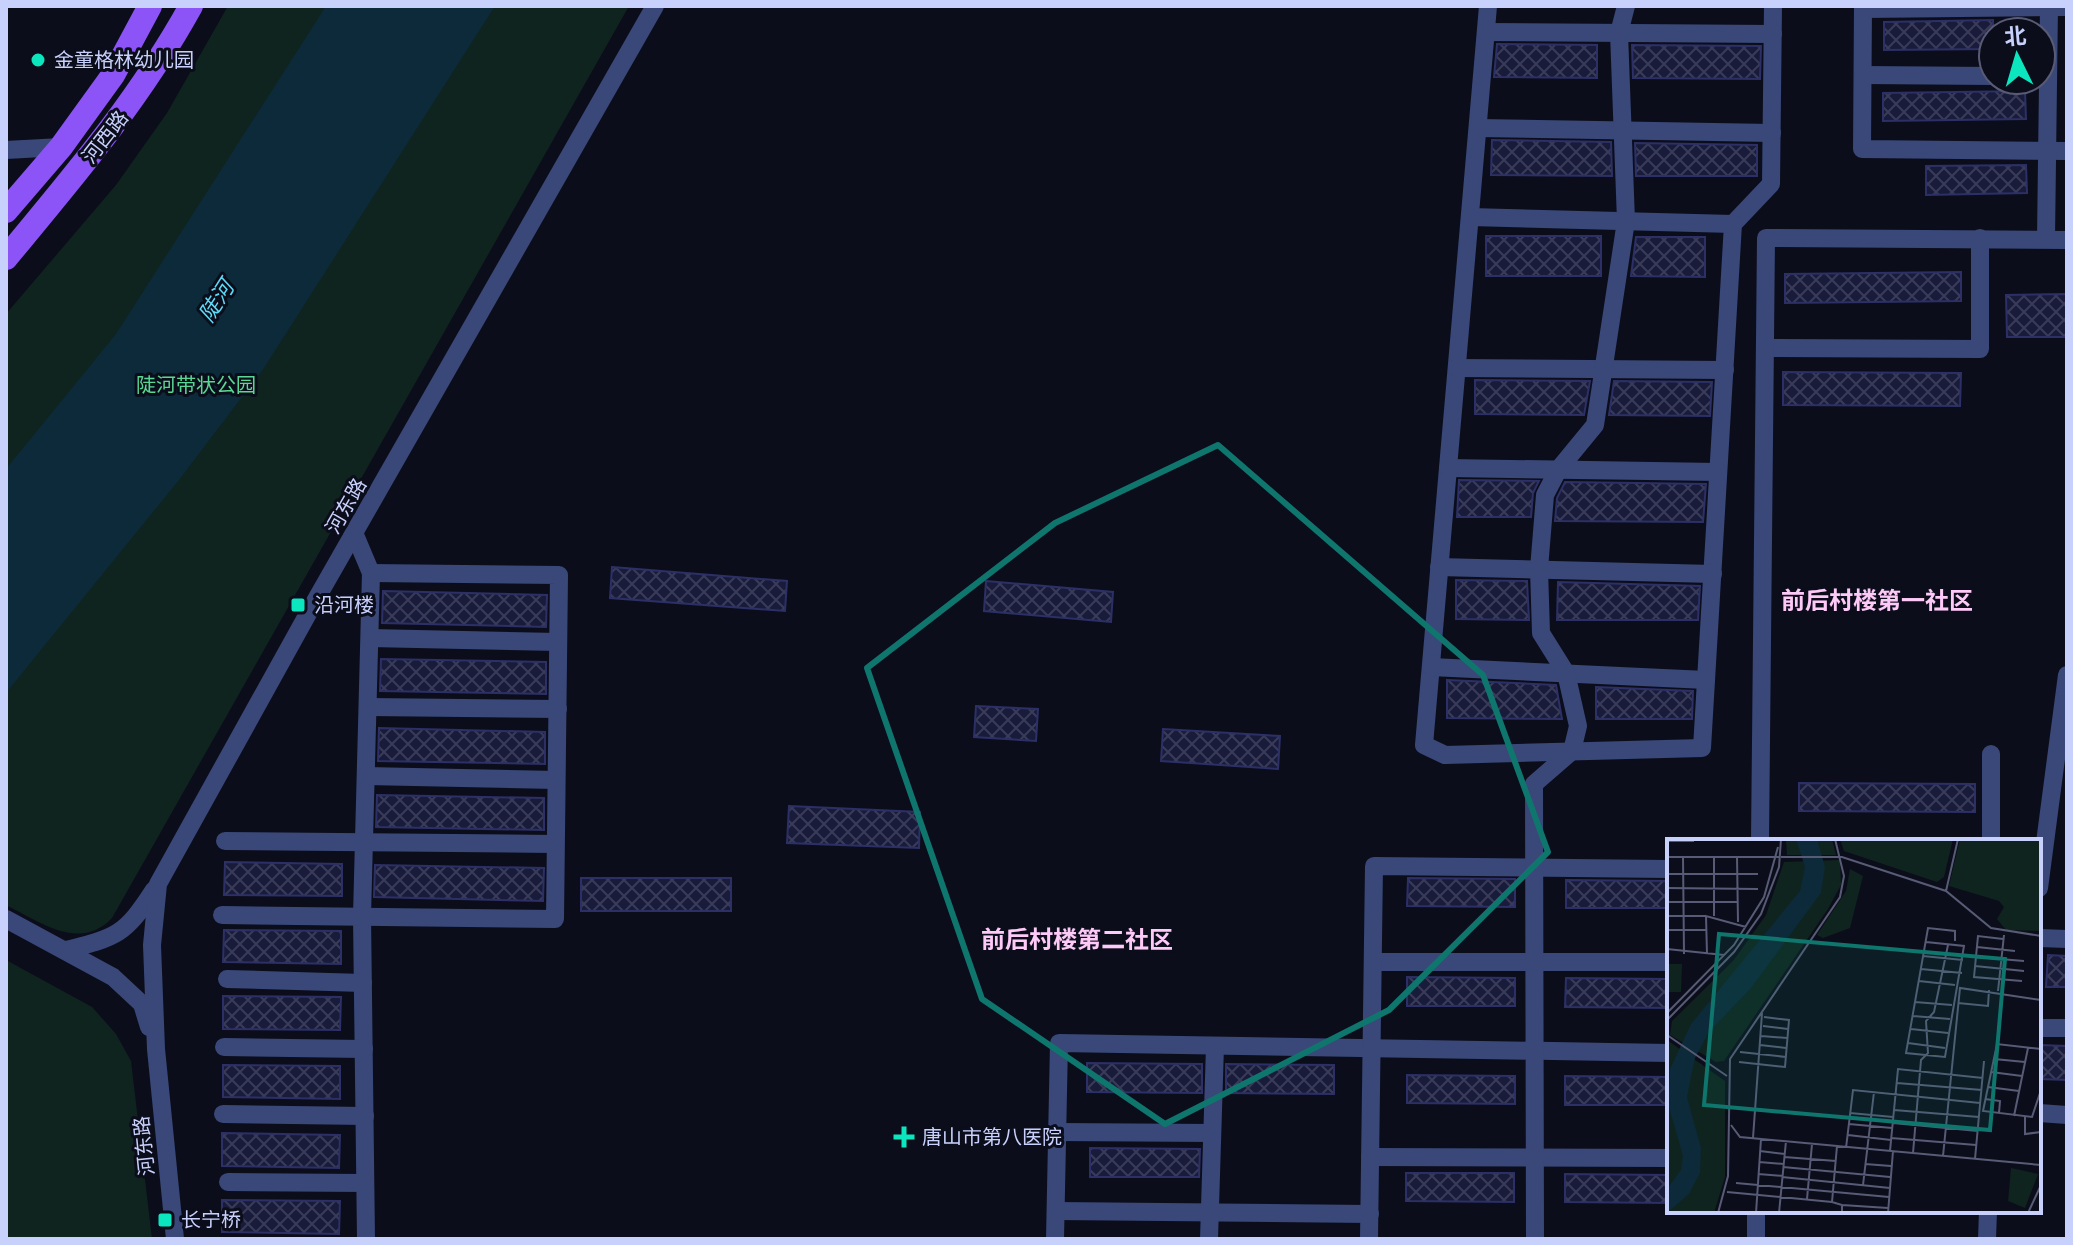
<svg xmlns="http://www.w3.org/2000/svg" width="2073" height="1245" font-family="'Source Sans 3','Noto Sans SC',sans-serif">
	<defs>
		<pattern id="building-cross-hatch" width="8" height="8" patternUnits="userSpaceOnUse" patternTransform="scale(2)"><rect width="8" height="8" fill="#191b3b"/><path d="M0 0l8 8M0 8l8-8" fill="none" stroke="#393b58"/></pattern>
	</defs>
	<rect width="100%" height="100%" fill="#0c0d1b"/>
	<g fill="#0f241e">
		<path d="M228 6H629L112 918C80 952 40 922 6 905V314L116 185 167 113Z"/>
		<polygon points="6,960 92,1007 116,1034 131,1061 152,1239 6,1239"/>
	</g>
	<polygon fill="#0c2a39" points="326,6 495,6 264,368 179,480 6,693 6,469 116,334"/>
	<g fill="url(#building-cross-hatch)" stroke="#2c3066" stroke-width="2">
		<polygon points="1993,20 1993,49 1884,50 1884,22"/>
		<polygon points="1497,44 1597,45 1597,78 1494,77"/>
		<polygon points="1632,45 1761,46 1760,79 1633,78"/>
		<polygon points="2025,91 2026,119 1883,121 1883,93"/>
		<polygon points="1492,140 1611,142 1612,176 1491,175"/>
		<polygon points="1635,143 1757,145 1757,176 1636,176"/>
		<polygon points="2026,165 2027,193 1926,195 1926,166"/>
		<rect x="1486" y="236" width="115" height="40"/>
		<polygon points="1636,237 1705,237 1705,277 1631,276"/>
		<polygon points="1961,272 1961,301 1785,303 1785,274"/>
		<polygon points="2067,294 2067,337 2007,337 2006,295"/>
		<polygon points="1783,372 1961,373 1960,406 1783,405"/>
		<polygon points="1475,380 1590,381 1584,415 1475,414"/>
		<polygon points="1614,381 1712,382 1710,416 1609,415"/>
		<polygon points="1459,480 1539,481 1533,493 1531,517 1457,517"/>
		<polygon points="1565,482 1706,484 1703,522 1555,521 1557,498"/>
		<polygon points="612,567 787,581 785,611 610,598"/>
		<polygon points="1456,580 1527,581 1529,620 1456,619"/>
		<polygon points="986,581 1113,592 1111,622 984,611"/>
		<polygon points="1558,582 1700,586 1698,620 1557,620"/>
		<polygon points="383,591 547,595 546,627 382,623"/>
		<polygon points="381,659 546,662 546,694 380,691"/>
		<polygon points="1447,680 1556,685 1562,719 1447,718"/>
		<polygon points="1596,687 1693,691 1692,719 1596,719"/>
		<polygon points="976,706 1038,709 1036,741 974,737"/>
		<polygon points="379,728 545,732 545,764 378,761"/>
		<polygon points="1163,729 1280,736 1278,769 1161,761"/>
		<polygon points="1799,783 1975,784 1975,812 1799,811"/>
		<polygon points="377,795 544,798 544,830 376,827"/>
		<polygon points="789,806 920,812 919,848 787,843"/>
		<polygon points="225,862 342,864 342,896 224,895"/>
		<polygon points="375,865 544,868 543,901 374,897"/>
		<rect x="581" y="878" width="150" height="33"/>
		<polygon points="1408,878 1515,879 1515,907 1407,906"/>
		<polygon points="1566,880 1669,881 1669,908 1566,908"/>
		<polygon points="224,930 341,931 341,964 223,962"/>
		<polygon points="2048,955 2067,956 2067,987 2046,987"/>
		<polygon points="1407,977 1515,978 1515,1006 1407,1006"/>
		<polygon points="1566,978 1669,979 1669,1008 1565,1007"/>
		<polygon points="223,996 341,997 340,1030 223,1029"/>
		<polygon points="2039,1045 2067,1046 2067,1080 2039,1079"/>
		<polygon points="1087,1063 1202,1064 1202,1093 1087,1092"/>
		<polygon points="1226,1064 1334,1065 1334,1094 1226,1093"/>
		<polygon points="223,1065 340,1066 340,1099 223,1097"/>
		<polygon points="1407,1075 1515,1076 1515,1104 1407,1103"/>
		<polygon points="1565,1076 1669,1077 1669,1105 1565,1105"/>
		<polygon points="222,1133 340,1135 339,1168 222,1166"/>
		<polygon points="1090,1148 1200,1149 1199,1177 1090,1177"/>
		<polygon points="1406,1173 1514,1173 1514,1202 1406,1201"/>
		<polygon points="1565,1174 1669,1175 1669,1203 1565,1202"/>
		<polygon points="222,1200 340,1201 339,1234 222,1232"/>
	</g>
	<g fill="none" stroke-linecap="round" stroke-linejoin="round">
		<g stroke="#394878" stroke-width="18">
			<polyline points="1488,6 1424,745 1445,755 1702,748 1733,224 1771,184 1773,6"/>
			<polyline points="1863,6 1862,149 2067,151"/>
			<polyline points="1863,9 2067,7"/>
			<polyline points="1486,32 1773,34"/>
			<polyline points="1863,75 1993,76"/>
			<polyline points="1478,128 1772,133"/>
			<polyline points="6,150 61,147"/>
			<polyline points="1470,217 1733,224"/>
			<polyline points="2046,238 2049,6"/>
			<polyline points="1765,348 1980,349 1980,238"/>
			<polyline points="1457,368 1725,370"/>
			<polyline points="1448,468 1718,472"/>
			<polyline points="355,535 371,573 362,916 366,1239"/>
			<polyline points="1439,567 1713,574"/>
			<polyline points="370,638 558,642"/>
			<polyline points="1431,667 1706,680"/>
			<polyline points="368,707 558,709"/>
			<polyline points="366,776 556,780"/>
			<polyline points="225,841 555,844"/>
			<polyline points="1760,841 1766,238 2067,240"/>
			<polyline points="1991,841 1991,754"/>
			<polyline points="2039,888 2067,675"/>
			<polyline points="222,915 555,919 559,575 371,573"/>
			<polyline points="6,919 113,977 142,1004 149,1027"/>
			<polyline points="2039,938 2067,939"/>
			<path d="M66 950C117 937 125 935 154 890"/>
			<polyline points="1373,962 1669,962"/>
			<polyline points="227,979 363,983"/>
			<polyline points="2039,1028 2067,1028"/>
			<polyline points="224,1047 364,1049"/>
			<polyline points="2039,1113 2067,1115"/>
			<polyline points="223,1114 365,1116"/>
			<polyline points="1057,1132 1212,1133"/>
			<polyline points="1370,1157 1669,1158"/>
			<polyline points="228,1182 365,1183"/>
			<polyline points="1056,1211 1370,1214"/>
			<polyline points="175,1239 156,1049 152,945 158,884 310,610 655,6"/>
			<polyline points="1055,1239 1059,1043 1669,1053"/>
			<polyline points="1209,1239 1215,1046"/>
			<polyline points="1369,1239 1374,866 1669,869"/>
			<polyline points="1535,1239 1534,784 1572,751 1578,726 1566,673 1541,633 1539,569 1545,495 1558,470 1595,425 1626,221 1619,33 1626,6"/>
			<polyline points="1756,1239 1756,1211"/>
			<polyline points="1987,1239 1988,1211"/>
		</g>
		<g stroke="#8c54f7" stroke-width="24">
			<polyline points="6,211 61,147 113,75 150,6"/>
			<path d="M6 258C74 176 139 100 191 6"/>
		</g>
	</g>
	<path fill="none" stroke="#0f766e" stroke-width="6" stroke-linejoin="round" d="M1218 445 1483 675 1548 852 1389 1010 1165 1124 982 999 867 668 1055 523Z"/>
	<g fill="#0be6be" stroke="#0c0d1b" stroke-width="3">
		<circle cx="38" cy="60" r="8"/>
		<rect x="290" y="597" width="16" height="16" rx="4"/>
		<path d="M900 1125h8v8h8v8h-8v8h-8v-8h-8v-8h8z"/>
		<rect x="157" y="1212" width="16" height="16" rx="4"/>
	</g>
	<g text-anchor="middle" stroke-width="6" stroke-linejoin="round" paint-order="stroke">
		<g font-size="20" fill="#c8d1fc" stroke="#0c0d1b" text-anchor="start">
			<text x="54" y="67">金童格林幼儿园</text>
			<text x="314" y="612">沿河楼</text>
			<text x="922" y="1144">唐山市第八医院</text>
			<text x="181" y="1227">长宁桥</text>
		</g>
		<g font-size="20" fill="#c8d1fc" stroke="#0c0d1b">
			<text transform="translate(105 137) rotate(-52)" y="7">河西路</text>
			<text transform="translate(346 506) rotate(-60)" y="7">河东路</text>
			<text transform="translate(144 1146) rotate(-96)" y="7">河东路</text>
		</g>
		<g font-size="20" fill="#59d794" stroke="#0c0d1b">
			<text x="196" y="392">陡河带状公园</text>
		</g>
		<g font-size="22" font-style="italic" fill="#5bdbf7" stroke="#0c0d1b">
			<text transform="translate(216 301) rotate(-57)" y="8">陡河</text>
		</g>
		<g font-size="24" font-weight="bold" fill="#fdcaf8" stroke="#0c0d1b">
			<text x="1877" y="609">前后村楼第一社区</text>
			<text x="1077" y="948">前后村楼第二社区</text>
		</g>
	</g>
	<g transform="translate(1667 839)">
		<rect width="374" height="374" fill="#0c0d1b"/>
		<path d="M165 0 169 16H120L119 1ZM286 0 277 38 270 43 177 12 173 0ZM293 0H374V92L339 91 330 80 337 68 332 62 282 47ZM173 21 174 46 161 70 57 222 49 223 3 196 5 182 66 122 99 76 117 23ZM183 30 196 37 183 89 156 99 150 96 179 52ZM0 125H15L14 153H0ZM0 201 58 242V338L47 374H0ZM344 329 371 335 358 369 341 362Z" fill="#0f241e"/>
		<path d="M129 0H150L158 28 154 54 84 149 42 193 28 219 20 258 34 309 33 334 22 355 0 374V350L14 331 16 317 2 268 3 230 24 185 133 52 138 28Z" fill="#0c2a39"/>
		<path fill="none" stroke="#575b75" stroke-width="2" d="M0 2H27M0 18H112M16 18 17 115M47 18V77M70 18 71 83M114 18H175L279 52 324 89 374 97M0 35H91M0 49 91 50M279 52 291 0M0 63H71M0 77H39M0 91H39M336 100 311 97 307 138 355 142M259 103 297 107 278 218 239 214 261 89 288 92V102M310 108 348 112M0 110 57 116M40 115 39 77 79 88M256 117 296 121M309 118 357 122M308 127 357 132M254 130 295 134M252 142 288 146M331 152 337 96M248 163 285 166M291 164 321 167 322 151M0 174 67 106 97 58 111 8M246 177 283 180M0 181 67 113 94 75 112 28 114 0M96 187 121 190M244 190 281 194M0 196 60 237M94 197 120 199M241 204 278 209M93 206 119 209M374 210 330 205 316 272 365 278 374 251M73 213 119 218M327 220 358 223M72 223 118 228 122 181 97 178M324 233 355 237M230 244 315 251M321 248 352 252M318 260 333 262 332 274M227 271 312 278M183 274 226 278M347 277 361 209M358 278V295L374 293M226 284 311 292M182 285 225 289M64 286 73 298 374 326M181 296 224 301M86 299 95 174M224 299 309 306M179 309 186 251 313 264M93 312 118 315M223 312 231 230 316 239M246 314 254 221 261 214 259 182 267 173 281 106M276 317 293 149 374 161M117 318 169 322M308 320 317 222M92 323 117 325M198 325 224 327M116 328 223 338M91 335 116 337M115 338 223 349M69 344 222 358M196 346 207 253M60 353 165 363 175 366V374M140 360 145 305M165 363 170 307M175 366 221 369M51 374 61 337 63 220 173 58 177 37 168 0M89 374 94 300M112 374 119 302M221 374 226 312M361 374 374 346"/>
		<path fill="#0f766e" fill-opacity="0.15" stroke="#0f766e" stroke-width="4" d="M52 95 338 120 323 291 37 266Z"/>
		<rect width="374" height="374" fill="none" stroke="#c8d1fc" stroke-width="4"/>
	</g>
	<rect width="2073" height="1245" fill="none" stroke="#c8d1fc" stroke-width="16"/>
	<g transform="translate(2017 56) rotate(355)"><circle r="38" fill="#0c0d1b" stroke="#575b75" stroke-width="2"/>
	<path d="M0-6L14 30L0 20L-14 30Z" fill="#0be6be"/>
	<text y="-12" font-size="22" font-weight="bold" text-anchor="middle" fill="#c8d1fc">北</text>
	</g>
</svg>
